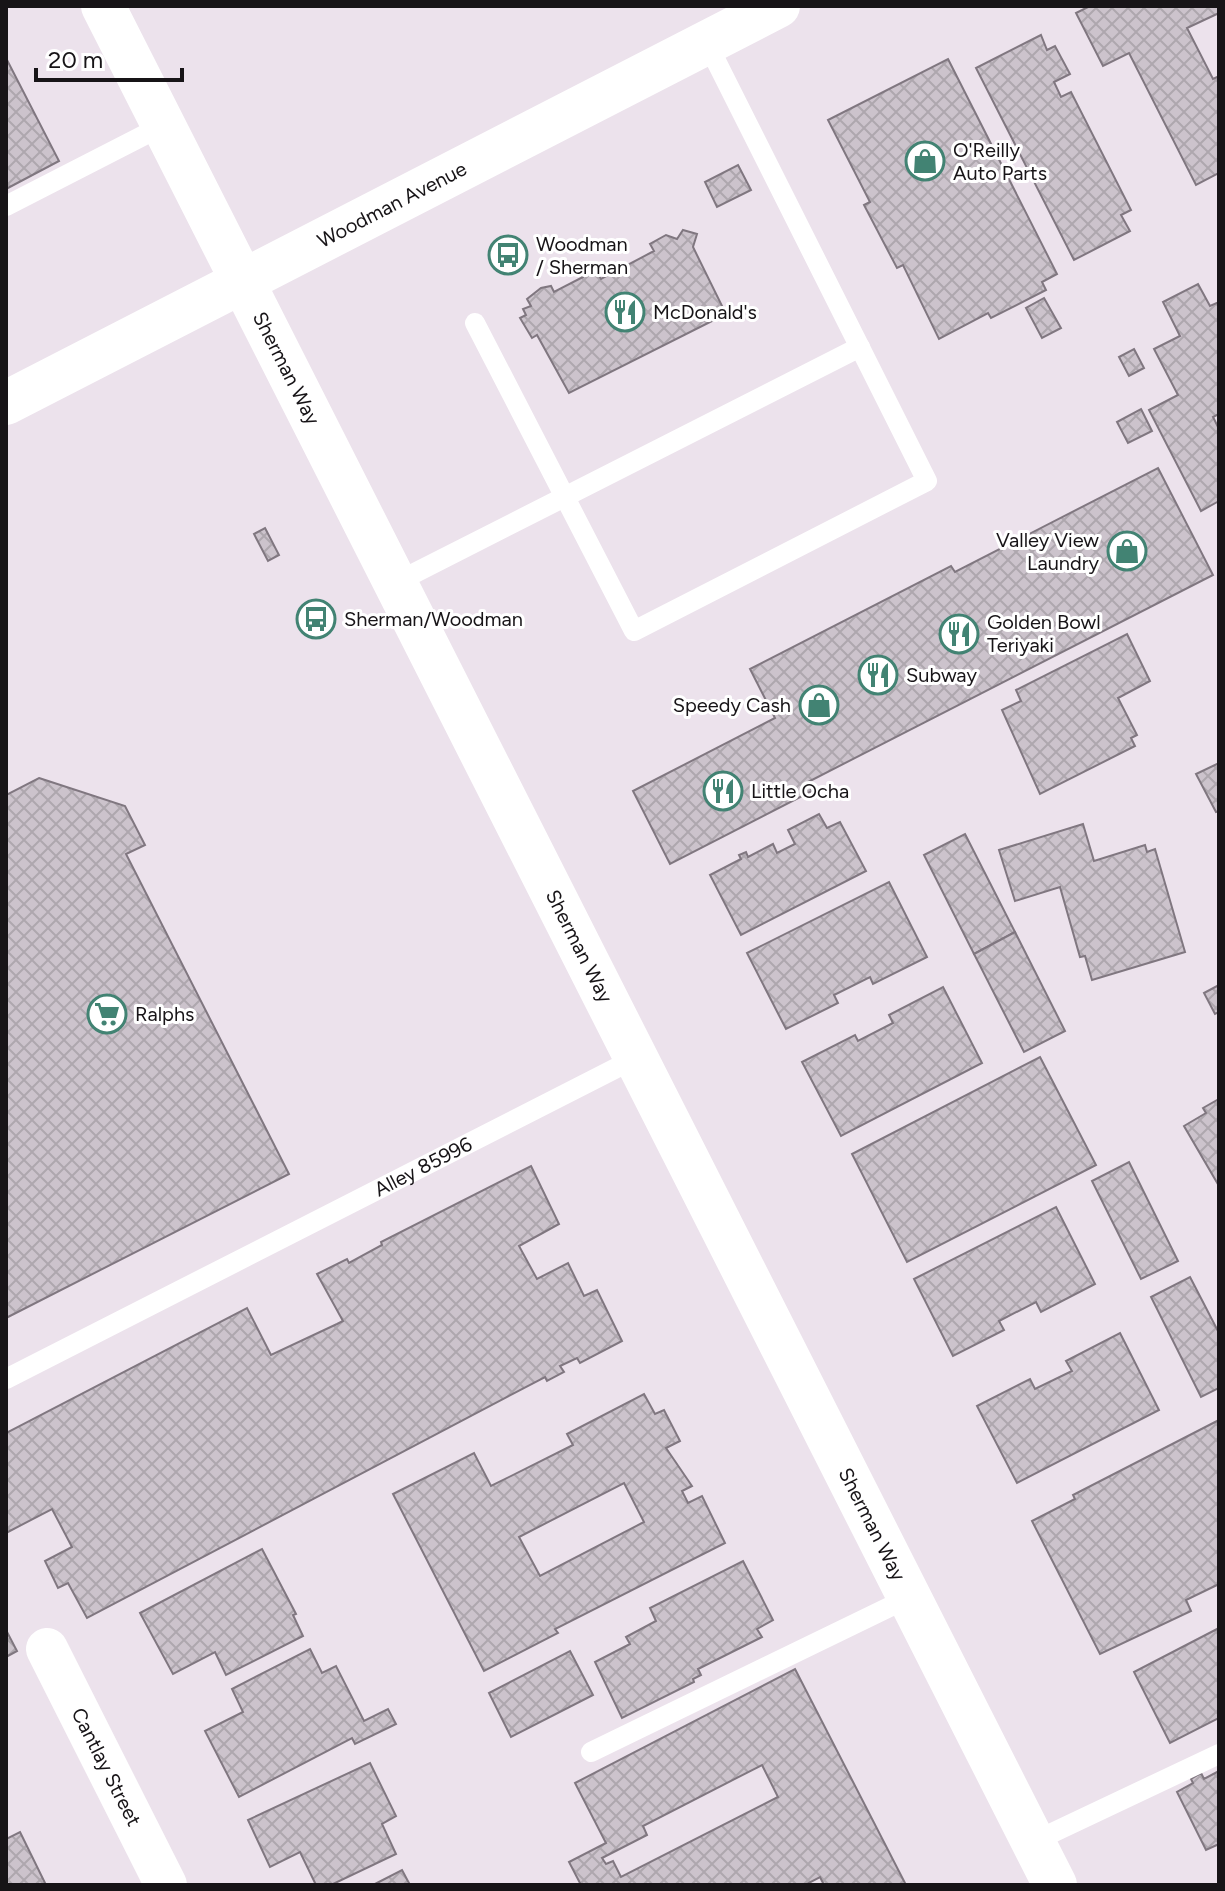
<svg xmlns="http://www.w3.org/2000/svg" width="1225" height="1891" font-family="Figtree,sans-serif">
	<defs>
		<pattern id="building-cross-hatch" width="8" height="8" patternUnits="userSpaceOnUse" patternTransform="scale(2)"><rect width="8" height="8" fill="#ccc3cc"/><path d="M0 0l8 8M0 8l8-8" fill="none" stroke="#aea7ae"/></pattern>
	</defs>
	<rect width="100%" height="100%" fill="#ece2ec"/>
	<g fill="url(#building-cross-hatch)" stroke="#807780" stroke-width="2" fill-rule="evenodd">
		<polygon points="1090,6 1219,6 1219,13 1187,28 1213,79 1219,76 1219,173 1196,185 1129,53 1103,66 1076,13"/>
		<polygon points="1041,35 1047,50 1055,46 1070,74 1054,82 1061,97 1071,92 1131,210 1121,215 1130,231 1074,260 976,68"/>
		<polygon points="6,58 59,161 6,189"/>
		<polygon points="948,59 1057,274 1042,282 1046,290 991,318 988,313 939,339 903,265 897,268 864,205 870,202 828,120"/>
		<polygon points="738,165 751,190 717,207 705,182"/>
		<polygon points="683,230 697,234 693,247 726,314 569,393 537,335 532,338 520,318 526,315 523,309 531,306 527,299 541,288 551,286 554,292 583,277 580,271 592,264 601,279 654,251 650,244 666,235 677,239"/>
		<polygon points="1198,284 1210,306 1219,302 1219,414 1213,417 1219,429 1219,501 1201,511 1149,410 1178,395 1154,349 1180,336 1163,302"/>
		<polygon points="1044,298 1061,328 1042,338 1026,308"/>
		<polygon points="1134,349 1144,368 1129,376 1119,357"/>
		<polygon points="1141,409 1152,431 1128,443 1117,422"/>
		<polygon points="1158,468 1213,575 808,782 812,791 670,864 633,791 775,718 750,669 951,566 955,572"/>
		<polygon points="265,528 279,555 268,561 254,534"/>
		<polygon points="1127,634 1150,681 1118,698 1137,735 1131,738 1135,746 1040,794 1002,710 1021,701 1016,690"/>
		<polygon points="1219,763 1219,811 1216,812 1196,774"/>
		<polygon points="39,778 125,806 145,845 126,854 289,1174 6,1318 6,795"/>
		<polygon points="819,814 827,828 840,822 866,871 741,935 710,875 741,859 739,855 746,852 748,857 773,844 777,853 795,844 788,830"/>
		<polygon points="1083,824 1094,861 1145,845 1147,852 1155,849 1185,952 1092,980 1085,956 1080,957 1060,887 1015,901 999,850"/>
		<polygon points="965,834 1015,932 974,954 924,855"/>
		<polygon points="889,882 927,957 873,984 870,977 834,995 838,1003 786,1029 747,953"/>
		<polygon points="1015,932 1065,1031 1024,1052 974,954"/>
		<polygon points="1219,985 1219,1012 1215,1014 1204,993"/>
		<polygon points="943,987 982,1063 841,1136 802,1062 855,1035 858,1041 893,1023 889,1015"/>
		<polygon points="1040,1057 1096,1165 907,1262 852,1154"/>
		<polygon points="1219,1099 1219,1186 1184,1126 1206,1113 1203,1108"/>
		<polygon points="1129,1162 1178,1261 1141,1279 1092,1181"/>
		<polygon points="531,1166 559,1224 519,1246 537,1279 568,1263 584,1296 597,1290 622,1341 580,1363 577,1358 560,1366 564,1372 547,1381 545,1377 87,1618 68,1583 58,1588 45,1561 72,1547 52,1509 6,1533 6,1433 247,1308 271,1355 337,1324 343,1321 317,1274 347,1259 349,1263 382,1245 381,1242"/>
		<polygon points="1056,1207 1095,1284 1041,1312 1036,1302 999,1321 1004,1330 953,1356 914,1279"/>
		<polygon points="1190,1277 1219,1333 1219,1388 1201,1397 1151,1297"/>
		<polygon points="1120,1333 1159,1410 1017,1483 977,1406 1030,1379 1035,1389 1072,1371 1066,1361"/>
		<path d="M644 1394 655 1414 664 1410 680 1441 666 1448 692 1486 682 1491 688 1503 702 1496 725 1543 555 1629 558 1633 484 1671 393 1494 474 1453 491 1486 573 1445 567 1434ZM624 1483 644 1522 540 1576 519 1537Z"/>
		<polygon points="1219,1420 1219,1584 1186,1600 1191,1611 1100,1654 1032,1521 1075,1499 1073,1495"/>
		<polygon points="262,1549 296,1614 293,1615 303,1636 226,1675 215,1652 173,1674 140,1613"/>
		<polygon points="743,1561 773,1620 757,1629 762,1637 698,1669 701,1675 693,1679 694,1682 622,1718 595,1662 630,1644 626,1637 656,1621 650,1608"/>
		<polygon points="1219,1628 1219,1718 1170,1743 1134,1672"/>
		<polygon points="6,1630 17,1651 6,1657"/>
		<polygon points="310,1649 322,1673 336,1666 364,1721 388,1709 396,1724 355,1744 352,1738 239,1797 205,1731 243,1712 232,1689"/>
		<polygon points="570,1651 593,1695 511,1737 489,1693"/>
		<path d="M795 1669 906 1885H824L820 1877 805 1885H581L569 1862 606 1843 575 1783ZM762 1765 778 1797 621 1877 613 1861 606 1864 602 1858 647 1835 643 1826Z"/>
		<polygon points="370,1763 396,1816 382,1824 396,1854 331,1885 316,1885 300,1852 270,1867 248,1820"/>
		<polygon points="1219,1771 1219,1844 1206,1850 1177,1792 1193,1783 1191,1779 1201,1773 1204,1779"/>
		<polygon points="20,1832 46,1885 6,1885 6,1839"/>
		<polygon points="402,1870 410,1885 373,1885"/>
	</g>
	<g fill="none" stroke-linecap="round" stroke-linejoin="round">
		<g stroke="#fff" stroke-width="20">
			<polyline points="6,206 164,125"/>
			<polyline points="475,323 634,631 927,481 707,43"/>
			<polyline points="395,583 860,347"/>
			<path id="s1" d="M6 1379 634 1059"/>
			<polyline points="591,1752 908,1598"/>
			<polyline points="1033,1842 1219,1754"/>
		</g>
		<path stroke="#fff" stroke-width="42" id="s2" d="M47 1649 166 1885"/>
		<g stroke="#fff" stroke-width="44">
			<path id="s3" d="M103 6 1055 1885"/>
			<path id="s4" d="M6 403 778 6"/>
		</g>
	</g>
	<defs>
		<g id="shop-ring" transform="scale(2)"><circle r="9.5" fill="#fff" stroke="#428373" stroke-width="1.5"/><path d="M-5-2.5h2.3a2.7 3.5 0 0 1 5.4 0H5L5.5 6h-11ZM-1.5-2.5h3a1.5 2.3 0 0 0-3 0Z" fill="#428373"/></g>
		<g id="bus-ring" transform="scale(2)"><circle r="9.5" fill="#fff" stroke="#428373" stroke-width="1.5"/><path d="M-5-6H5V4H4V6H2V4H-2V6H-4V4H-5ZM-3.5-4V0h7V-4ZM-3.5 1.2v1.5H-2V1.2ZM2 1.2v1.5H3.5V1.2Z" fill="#428373"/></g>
		<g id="restaurant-ring" transform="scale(2)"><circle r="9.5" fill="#fff" stroke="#428373" stroke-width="1.5"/><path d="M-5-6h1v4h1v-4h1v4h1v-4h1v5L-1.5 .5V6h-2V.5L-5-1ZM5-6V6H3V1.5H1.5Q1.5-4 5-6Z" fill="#428373"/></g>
		<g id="supermarket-ring" transform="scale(2)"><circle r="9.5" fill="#fff" stroke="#428373" stroke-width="1.5"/><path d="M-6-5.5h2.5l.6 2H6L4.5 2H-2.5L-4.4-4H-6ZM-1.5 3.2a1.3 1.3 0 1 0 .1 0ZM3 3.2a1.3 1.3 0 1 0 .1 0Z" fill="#428373"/></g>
	</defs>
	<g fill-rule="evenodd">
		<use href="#shop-ring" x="925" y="161"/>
		<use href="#bus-ring" x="508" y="255"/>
		<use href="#restaurant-ring" x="625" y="312"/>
		<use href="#shop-ring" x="1127" y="551"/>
		<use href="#bus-ring" x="316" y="619"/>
		<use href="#restaurant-ring" x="959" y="634"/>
		<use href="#restaurant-ring" x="878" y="675"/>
		<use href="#shop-ring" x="819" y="705"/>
		<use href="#restaurant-ring" x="723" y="791"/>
		<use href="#supermarket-ring" x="107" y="1014"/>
	</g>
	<g text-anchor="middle" stroke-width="6" stroke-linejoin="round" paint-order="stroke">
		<g font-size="20" fill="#171417" stroke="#fff" text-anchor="start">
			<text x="953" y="157">O'Reilly<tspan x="953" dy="23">Auto Parts</tspan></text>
			<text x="536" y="251">Woodman<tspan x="536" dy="23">/ Sherman</tspan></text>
			<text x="653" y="319">McDonald's</text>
			<text x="1099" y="547" text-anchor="end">Valley View<tspan x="1099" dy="23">Laundry</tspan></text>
			<text x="344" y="626">Sherman/Woodman</text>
			<text x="987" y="629">Golden Bowl<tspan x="987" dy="23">Teriyaki</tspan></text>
			<text x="906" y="682">Subway</text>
			<text x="791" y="712" text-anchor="end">Speedy Cash</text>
			<text x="751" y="798">Little Ocha</text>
			<text x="135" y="1021">Ralphs</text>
		</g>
		<g font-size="20" fill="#171417" stroke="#fff">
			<text dy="7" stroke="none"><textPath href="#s4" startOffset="434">Woodman Avenue</textPath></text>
			<text dy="7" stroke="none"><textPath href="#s3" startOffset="406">Sherman Way</textPath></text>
			<text dy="7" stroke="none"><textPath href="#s3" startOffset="1054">Sherman Way</textPath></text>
			<text dy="7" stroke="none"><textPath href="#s1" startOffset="468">Alley 85996</textPath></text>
			<text dy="7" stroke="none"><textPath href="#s3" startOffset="1702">Sherman Way</textPath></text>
			<text dy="7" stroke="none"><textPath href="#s2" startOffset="132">Cantlay Street</textPath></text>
		</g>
	</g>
	<rect width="1225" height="1891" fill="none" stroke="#171417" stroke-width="16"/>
	<path d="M36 68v12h146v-12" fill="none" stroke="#171417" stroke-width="4"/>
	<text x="48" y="68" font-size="24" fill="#171417" stroke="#ffffff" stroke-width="6" paint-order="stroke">20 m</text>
</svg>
